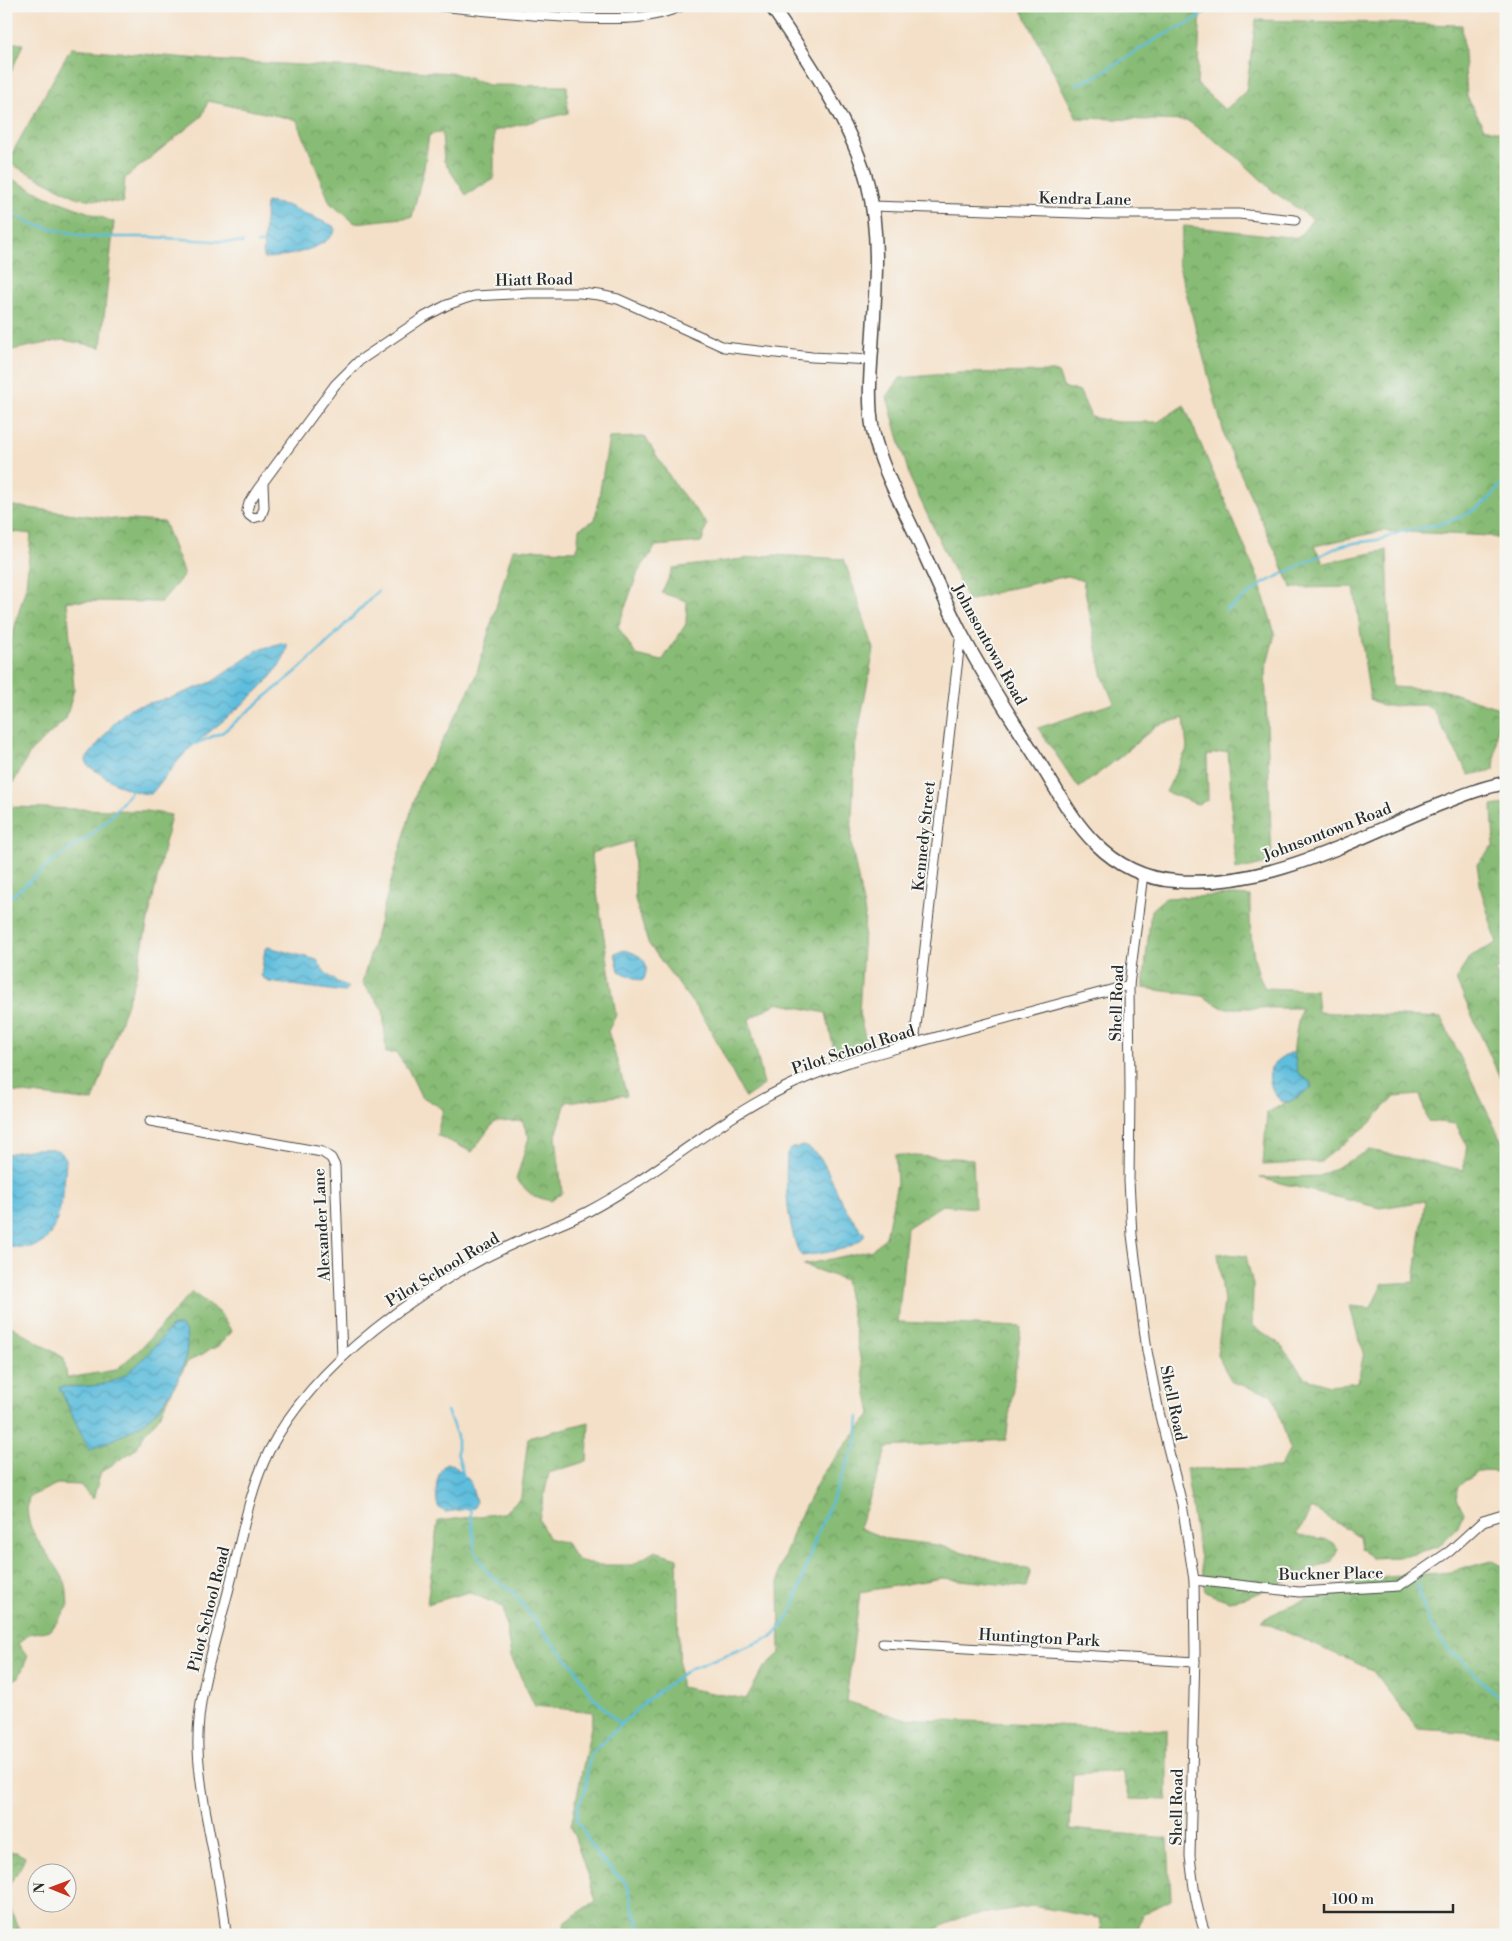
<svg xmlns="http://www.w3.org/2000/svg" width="1512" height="1941" font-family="'Libre Bodoni',serif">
	<defs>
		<pattern id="forest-crowns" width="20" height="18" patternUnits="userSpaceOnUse" patternTransform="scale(1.25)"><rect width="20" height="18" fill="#88bc76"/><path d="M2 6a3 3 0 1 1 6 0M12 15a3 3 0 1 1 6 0" fill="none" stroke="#6f9961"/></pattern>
		<pattern id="water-waves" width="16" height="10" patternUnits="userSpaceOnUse" patternTransform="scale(1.25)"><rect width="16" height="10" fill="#5ebedd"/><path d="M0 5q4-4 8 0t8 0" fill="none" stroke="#4e9bb3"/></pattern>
	</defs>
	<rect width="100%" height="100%" fill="#f6f6f2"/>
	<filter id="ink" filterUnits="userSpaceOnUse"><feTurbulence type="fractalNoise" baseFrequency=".02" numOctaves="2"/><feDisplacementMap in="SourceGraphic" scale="10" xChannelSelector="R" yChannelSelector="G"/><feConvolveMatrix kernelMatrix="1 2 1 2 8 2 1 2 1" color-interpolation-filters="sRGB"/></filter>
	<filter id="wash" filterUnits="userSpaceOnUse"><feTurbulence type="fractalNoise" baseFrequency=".0096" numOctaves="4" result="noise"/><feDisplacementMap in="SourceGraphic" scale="20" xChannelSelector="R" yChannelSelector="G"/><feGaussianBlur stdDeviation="1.12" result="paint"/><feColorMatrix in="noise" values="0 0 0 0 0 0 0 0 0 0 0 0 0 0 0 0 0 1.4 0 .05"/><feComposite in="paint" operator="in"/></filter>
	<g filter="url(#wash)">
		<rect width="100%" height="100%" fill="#f4e0c8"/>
		<g fill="url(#forest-crowns)" stroke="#5a7450">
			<polygon points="1020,6 1201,7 1197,84 1225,110 1246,91 1256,20 1462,25 1467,97 1484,128 1506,134 1506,541 1490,536 1382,531 1314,546 1324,563 1387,550 1392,687 1443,690 1499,708 1494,770 1469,775 1433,710 1425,705 1382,706 1370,699 1354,587 1292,588 1226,441 1177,259 1184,226 1298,238 1313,219 1274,192 1236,156 1188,121 1077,118"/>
			<polygon points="6,42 23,44 6,84"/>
			<polygon points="71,48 224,61 454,73 488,85 567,86 568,113 494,131 494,179 466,195 444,161 442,132 429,135 424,168 412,217 355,223 330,203 297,120 208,101 202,116 125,178 123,203 78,198 7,162"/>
			<polygon points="6,176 47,197 114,222 101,347 63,340 6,351"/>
			<polygon points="1058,372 1063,387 1080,392 1091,417 1117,422 1158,422 1184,405 1258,578 1275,634 1265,671 1272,862 1236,870 1228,751 1207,755 1208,800 1197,804 1166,792 1187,749 1184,718 1157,725 1120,757 1079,788 1038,728 1114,703 1103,677 1083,581 1068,576 1008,589 968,601 910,478 887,397 900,378 958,373"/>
			<polygon points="645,437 675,485 707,524 702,542 656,546 638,572 618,627 636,655 662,661 686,624 687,601 662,593 673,568 773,555 844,559 874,649 855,748 851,843 865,914 859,1013 867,1045 835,1055 826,1013 777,1003 749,1019 764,1085 745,1098 708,1024 648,943 635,899 633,841 591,853 616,1015 608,1031 627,1095 566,1102 556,1136 562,1193 551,1201 534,1197 516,1180 529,1137 522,1121 494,1122 472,1152 437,1135 443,1109 421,1096 408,1069 396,1053 386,1053 383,1009 362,983 418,787 475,679 513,549 577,551 579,529 595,520 609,438"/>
			<polygon points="6,505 113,519 164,522 184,575 161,602 67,601 74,689 66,719 31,751 12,785 11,807 147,811 171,815 135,980 93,1101 6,1091 6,659 26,586 31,534 6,531"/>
			<polygon points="1506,804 1506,966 1495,970 1506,996 1506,1091 1456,980 1469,957 1497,943 1481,890 1477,864 1494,845 1492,806"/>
			<path d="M1234 895 1250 896C1250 927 1250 960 1265 988L1316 990 1318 1012 1441 1018 1506 1150V1472L1477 1471C1456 1489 1451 1485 1463 1513L1458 1527 1438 1547 1398 1557 1371 1558 1361 1548 1359 1536 1312 1508 1297 1535 1329 1540 1338 1548 1332 1561 1246 1598 1229 1601 1205 1592 1186 1469 1280 1468 1290 1449 1273 1395 1232 1382 1217 1355 1224 1302 1218 1253 1246 1256 1253 1285 1252 1325 1280 1344 1304 1377 1329 1385 1358 1382 1364 1352 1358 1337 1350 1306 1371 1308 1382 1284 1414 1282 1425 1201 1380 1208 1260 1178 1320 1176 1370 1150 1463 1170 1467 1145 1456 1124 1428 1121 1420 1095 1394 1097 1369 1124 1320 1162 1263 1165 1267 1113 1311 1088V1082C1306 1080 1301 1078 1298 1074 1288 1060 1298 1024 1301 1008H1223L1202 996 1143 988 1151 910 1165 898Z"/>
			<polygon points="895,1155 973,1159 975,1208 942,1205 907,1228 898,1322 1021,1327 1006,1440 888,1447 859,1528 887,1539 937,1545 1031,1570 1026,1587 942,1578 860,1592 846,1701 900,1718 1167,1730 1167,1800 1130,1799 1122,1771 1073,1774 1070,1829 1168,1838 1171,1900 1143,1914 1136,1935 1098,1935 1102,1930 1100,1918 1032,1906 962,1917 923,1935 562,1935 565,1922 596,1901 571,1826 594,1712 535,1706 511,1657 503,1607 469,1592 427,1604 438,1521 504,1513 521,1497 528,1438 589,1422 587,1461 549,1473 539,1519 548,1538 566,1543 578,1561 597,1565 633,1565 655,1551 677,1558 680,1687 746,1699 763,1669 780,1653 779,1572 794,1528 822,1474 871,1414 845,1280 803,1265 872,1250 886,1237 897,1183"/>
			<path d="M192 1292 219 1312 232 1332 218 1346 187 1362 157 1420 146 1431 136 1449 101 1472 93 1499 80 1485 57 1484 29 1497C20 1532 51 1552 64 1580 68 1587 67 1599 68 1607L51 1630 29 1634 18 1644 28 1656 19 1677 6 1683V1323L64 1358 67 1378 116 1370 140 1349Z"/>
			<polygon points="1492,1561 1506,1568 1506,1735 1418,1729 1372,1670 1261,1621 1286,1607 1362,1579 1451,1572"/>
			<path d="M6 1852H16L25 1857C21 1871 9 1880 6 1895Z"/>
			<polygon points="6,1898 21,1935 6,1935"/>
		</g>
		<g fill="url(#water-waves)" stroke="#447484">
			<path d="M266 202 286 205 333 226 335 230C328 249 282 258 263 258Z"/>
			<path d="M281 643 287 644C287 678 209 729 186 752 174 765 163 780 151 794 126 793 107 778 87 765L86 759 116 721 130 708 173 697 212 682 258 650Z"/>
			<path d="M268 947 317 960C325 975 331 979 347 987V990L345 992 269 982 261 976 265 949Z"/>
			<path d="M625 950C640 955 651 960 644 979L641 981 619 971 615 953Z"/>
			<path d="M1290 1053H1294C1299 1070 1292 1073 1311 1082V1088L1289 1102 1281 1101C1272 1094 1267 1079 1271 1068 1275 1061 1284 1057 1290 1053Z"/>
			<path d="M803 1146C825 1152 832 1184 842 1202 848 1213 856 1223 864 1233V1236C854 1251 820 1253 802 1256L799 1253C787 1222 785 1186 787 1153L793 1148Z"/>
			<path d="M34 1149C46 1149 60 1146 66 1159 65 1181 61 1236 38 1245 29 1249 16 1247 6 1246V1154Z"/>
			<path d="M174 1326H180L186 1332C192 1365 170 1401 144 1422 127 1434 107 1442 89 1450L59 1387C78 1386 104 1388 120 1378 140 1366 155 1345 170 1328Z"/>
			<path d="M446 1463 454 1465 470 1481 476 1502 474 1508 446 1512 438 1507C435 1492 435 1476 446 1463Z"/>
		</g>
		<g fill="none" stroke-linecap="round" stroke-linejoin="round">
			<g stroke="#5ebedd" stroke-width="2.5">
				<polyline points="1077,84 1095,77 1156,39 1193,21 1214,6"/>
				<polyline points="6,210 33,224 86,237 152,237 243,243"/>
				<polyline points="257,243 264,243"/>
				<path d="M1226 609 1231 607 1264 583 1340 546C1354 542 1369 542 1382 539 1391 536 1399 531 1408 530 1432 528 1471 517 1489 499 1495 493 1500 485 1506 478"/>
				<polyline points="195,744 223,732 297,671 322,648 378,591"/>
				<polyline points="6,901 57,858 91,835 111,816 134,788"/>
				<polyline points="447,1411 457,1436 457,1452 464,1477"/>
				<polyline points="470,1507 475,1551 487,1572 513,1592 544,1633 575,1668 591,1695 621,1725"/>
				<path d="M1418 1583C1422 1609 1428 1625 1445 1645 1450 1651 1453 1656 1460 1658L1506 1706"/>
				<polyline points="643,1935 633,1909 627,1884 598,1857 577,1819 578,1806 586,1788 587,1769 592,1752 646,1701 689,1669 770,1638 782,1627 792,1611 816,1537 857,1441 859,1417"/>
			</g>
		</g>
	</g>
	<g filter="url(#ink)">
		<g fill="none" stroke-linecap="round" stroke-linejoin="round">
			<g stroke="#494643" stroke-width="11">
				<g id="street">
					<path d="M440 6C487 11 533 16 581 18 615 19 649 21 682 6"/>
					<polyline points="873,206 1107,214 1239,214 1295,220"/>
					<polyline points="263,483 264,508 261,516 253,518 249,515 247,511 249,503 258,489 335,385 359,361 424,317 447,305 464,299 474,296 529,293 580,293 599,295 618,299 724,347 812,357 871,360"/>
					<path d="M1143 874 1129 985 1130 1089 1129 1181 1132 1235 1147 1351 1159 1412 1182 1504 1194 1580 1195 1653 1190 1856C1193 1883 1196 1909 1206 1935"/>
					<polyline points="914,1044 961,632"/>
					<polyline points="150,1121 322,1152 331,1158 335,1166 342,1357"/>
					<polyline points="1194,1580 1299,1592 1399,1586 1450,1551 1483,1521 1506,1514"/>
					<polyline points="883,1643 1195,1662"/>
					<path d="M226 1935C221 1872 201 1812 198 1749 196 1694 216 1641 229 1588 241 1542 248 1493 269 1451 314 1363 423 1285 511 1245 536 1233 562 1225 587 1212 656 1176 714 1122 784 1088 830 1065 883 1052 933 1038 998 1021 1063 1003 1129 985"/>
				</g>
			</g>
			<g stroke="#494643" stroke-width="15">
				<path id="secondary" d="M771 6C805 55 854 128 868 185 881 239 875 295 872 349 870 376 868 404 873 431 881 468 901 503 917 538 931 569 945 601 960 631 983 675 1011 718 1038 760 1056 788 1072 821 1096 844 1117 865 1145 879 1175 881 1264 889 1349 842 1428 809 1454 799 1478 788 1506 783"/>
			</g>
			<use href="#street" stroke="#fff" stroke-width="9"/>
			<use href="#secondary" stroke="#fff" stroke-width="12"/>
		</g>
	</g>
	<g text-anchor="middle" stroke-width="4" stroke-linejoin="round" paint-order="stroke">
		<g font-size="16" fill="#2b2b2b" stroke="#f6f6f2">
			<text transform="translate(1085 198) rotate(1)" y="6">Kendra Lane</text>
			<text transform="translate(534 279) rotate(-1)" y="6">Hiatt Road</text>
			<text transform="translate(990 644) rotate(61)" y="6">Johnsontown Road</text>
			<text transform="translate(1327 831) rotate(-21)" y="6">Johnsontown Road</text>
			<text transform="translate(923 836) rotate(-84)" y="6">Kennedy Street</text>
			<text transform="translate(1116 1003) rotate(-88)" y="6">Shell Road</text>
			<text transform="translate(853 1049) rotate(-18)" y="6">Pilot School Road</text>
			<text transform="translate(321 1225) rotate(-93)" y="6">Alexander Lane</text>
			<text transform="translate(442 1269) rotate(-31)" y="6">Pilot School Road</text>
			<text transform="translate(1174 1403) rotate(78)" y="6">Shell Road</text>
			<text transform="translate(1331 1573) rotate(-1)" y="6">Buckner Place</text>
			<text transform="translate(208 1609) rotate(-76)" y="6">Pilot School Road</text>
			<text transform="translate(1039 1637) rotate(3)" y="6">Huntington Park</text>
			<text transform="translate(1176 1807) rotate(-89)" y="6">Shell Road</text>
		</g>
	</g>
	<rect width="1512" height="1941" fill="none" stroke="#f6f6f2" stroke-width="25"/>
	<g transform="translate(52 1888) rotate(271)"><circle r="24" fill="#f6f6f2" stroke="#a5a5a2"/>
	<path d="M0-4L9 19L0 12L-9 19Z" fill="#c8321e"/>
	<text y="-8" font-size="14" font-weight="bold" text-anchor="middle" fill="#2b2b2b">N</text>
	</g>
	<path d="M1324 1904v8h129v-8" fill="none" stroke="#2b2b2b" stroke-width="2.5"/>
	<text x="1332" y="1904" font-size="15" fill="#2b2b2b" stroke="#f6f6f2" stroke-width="4" paint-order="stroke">100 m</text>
</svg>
